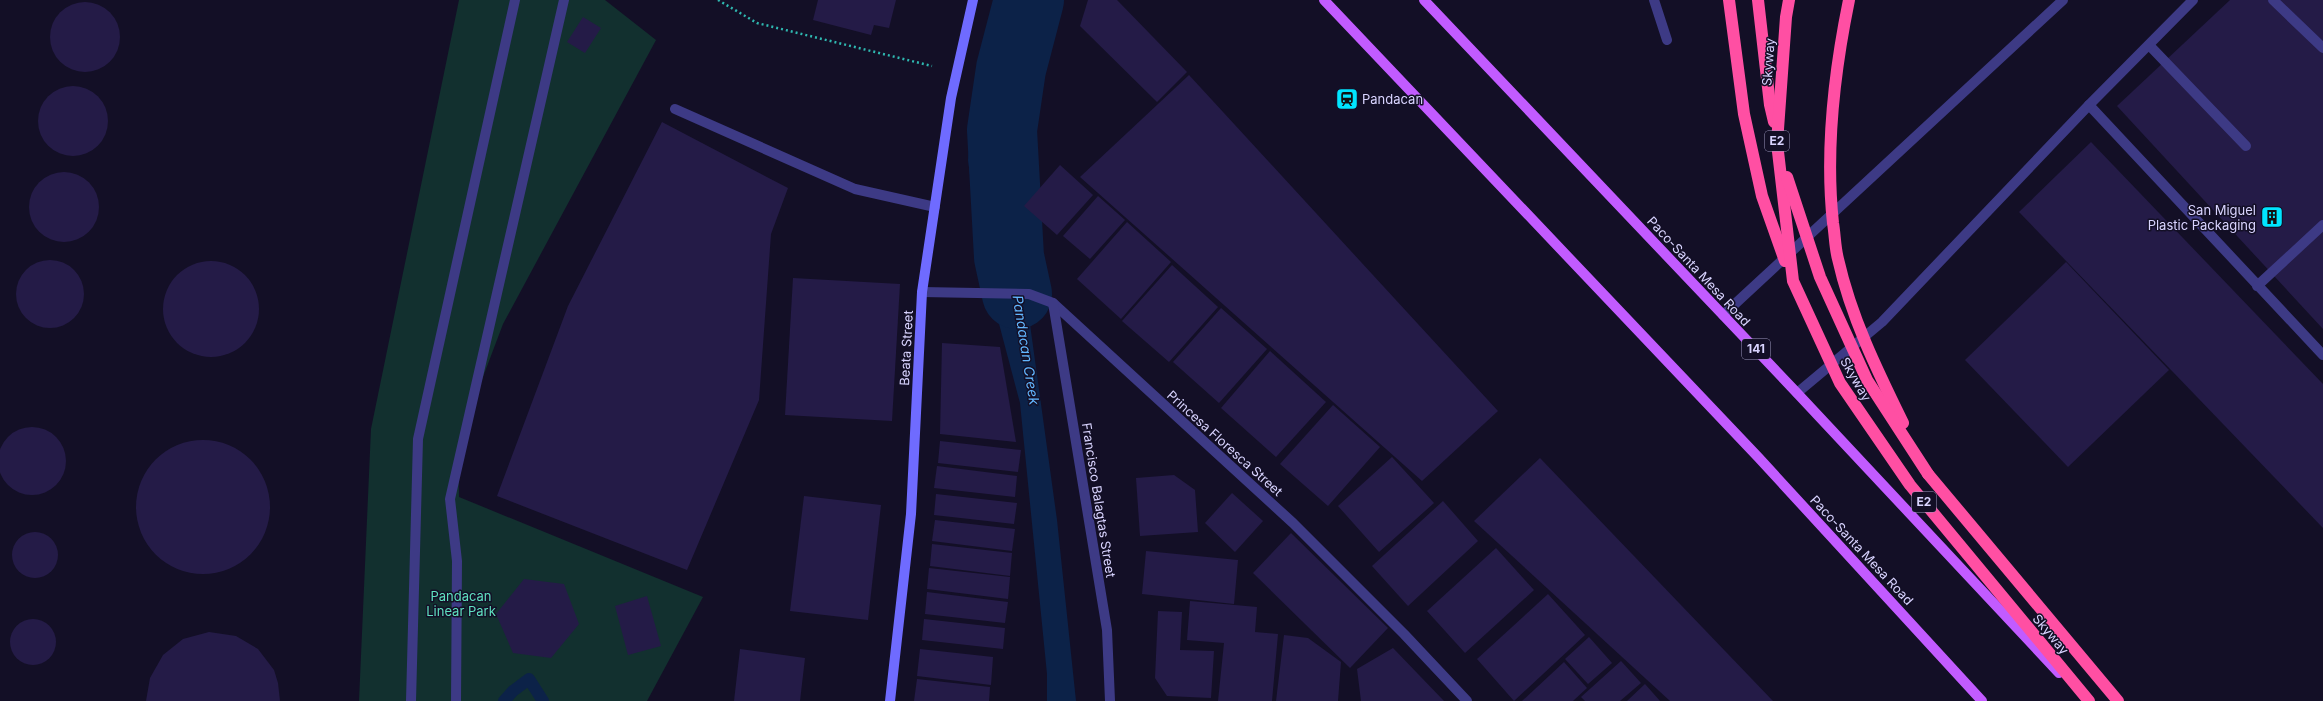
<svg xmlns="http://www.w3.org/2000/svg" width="2323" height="701" font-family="Inter,sans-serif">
	<rect width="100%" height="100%" fill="#130f26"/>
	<polygon fill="#12302f" points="459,0 605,0 656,40 503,324 458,443 459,497 703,597 647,701 359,701 371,429"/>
	<polygon fill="#0c2248" points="995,0 1043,0 1028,32 995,147 1017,250 1029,317 1057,520 1076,701 1047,701 1047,674 1020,403 980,252 968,160 980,61"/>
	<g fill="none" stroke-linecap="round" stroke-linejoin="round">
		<polyline stroke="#0c2248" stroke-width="12" points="504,701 513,691 529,679 543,701"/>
		<polyline stroke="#0c2248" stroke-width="70" points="1017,294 1009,257 1002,130 1011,69 1029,0"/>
	</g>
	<g fill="#241b47">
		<polygon points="818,0 896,0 889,28 874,25 871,35 813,20"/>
		<polygon points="1088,0 1117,0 1187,72 1157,102 1080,26"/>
		<polygon points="2230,0 2323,0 2323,329 2117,106"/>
		<circle cx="85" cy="37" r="35"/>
		<polygon points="583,17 601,28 585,53 567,42"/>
		<polygon points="1189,75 1498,411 1422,481 1080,177"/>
		<circle cx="73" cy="121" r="35"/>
		<polygon points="662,122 788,188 771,234 759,400 687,570 497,496 568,306"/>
		<polygon points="2091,142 2323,384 2323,528 2019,212"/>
		<polygon points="1060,165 1093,195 1057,235 1024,206"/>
		<circle cx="64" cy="207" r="35"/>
		<polygon points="1098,196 1125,220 1090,259 1063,236"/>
		<polygon points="1127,222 1171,262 1121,319 1077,279"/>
		<circle cx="50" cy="294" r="34"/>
		<circle cx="211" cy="309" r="48"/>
		<polygon points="2066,262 2169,370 2068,467 1965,360"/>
		<polygon points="1172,265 1218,307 1169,362 1122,321"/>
		<polygon points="793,278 900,284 892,421 785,415"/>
		<polygon points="1221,308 1267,349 1219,403 1173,362"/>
		<polygon points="942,343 1000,347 1016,442 940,434"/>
		<polygon points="1270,351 1326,402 1276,457 1221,408"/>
		<polygon points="1333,405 1380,447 1328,506 1280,464"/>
		<circle cx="32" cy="461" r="34"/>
		<circle cx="203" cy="507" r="67"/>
		<polygon points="940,441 1021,450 1018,472 938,463"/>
		<polygon points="1392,457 1434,503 1379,552 1338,506"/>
		<polygon points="1540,458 1773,701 1670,701 1474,521"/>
		<polygon points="937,466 1017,476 1015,497 934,488"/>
		<polygon points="1174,475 1195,490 1198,532 1140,536 1136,478"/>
		<polygon points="1232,493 1263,521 1235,552 1205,523"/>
		<polygon points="936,494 1017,503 1014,524 934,515"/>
		<polygon points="804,496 881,505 868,620 790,611"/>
		<polygon points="1443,501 1478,541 1408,606 1372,566"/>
		<polygon points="935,520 1015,529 1012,551 932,541"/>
		<circle cx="35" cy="555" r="23"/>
		<polygon points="1291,533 1388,628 1350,668 1253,573"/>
		<polygon points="932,544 1012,553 1010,576 930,566"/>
		<polygon points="1496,548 1534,590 1465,653 1427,611"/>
		<polygon points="1146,551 1238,560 1234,604 1142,594"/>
		<polygon points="929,568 1010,577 1008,599 927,589"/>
		<polygon points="524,579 564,584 579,624 551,658 513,653 496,614"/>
		<polygon points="927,592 1008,602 1005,623 925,614"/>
		<polygon points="1548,594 1585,635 1514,701 1477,659"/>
		<polygon points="647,596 661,646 628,655 615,606"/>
		<polygon points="1190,601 1257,607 1255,632 1278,634 1272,701 1218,701 1224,643 1187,640"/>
		<polygon points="1158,611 1182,612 1180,650 1214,651 1211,698 1167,696 1155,678"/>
		<circle cx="33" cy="642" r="23"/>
		<polygon points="924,619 1005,628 1003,649 922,640"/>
		<polygon points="209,632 236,636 258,649 274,670 278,683 280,701 146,701 150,678 163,655 183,639"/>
		<polygon points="1284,635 1308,638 1341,662 1338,701 1276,701"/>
		<polygon points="1589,637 1612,663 1588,684 1565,659"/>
		<polygon points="1393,648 1444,701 1361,701 1357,669"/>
		<polygon points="740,649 805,658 800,701 734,701"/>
		<polygon points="920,649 993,657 991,685 917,676"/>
		<polygon points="1621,661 1641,683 1620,701 1585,701 1581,697"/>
		<polygon points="1564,662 1587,688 1573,701 1522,701"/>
		<polygon points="917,679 990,687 989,701 914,701"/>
		<polygon points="1645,684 1660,701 1627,701"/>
	</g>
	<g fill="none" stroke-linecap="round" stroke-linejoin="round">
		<polyline stroke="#2fb8b0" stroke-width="2.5" stroke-dasharray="2 3" stroke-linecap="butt" points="718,0 757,23 932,66"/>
		<g stroke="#3d3a85" stroke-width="10">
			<polyline points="1654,0 1667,40"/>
			<polyline points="2273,0 2323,48"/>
			<polyline points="2149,45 2246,146"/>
			<polyline points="2089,105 2323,355"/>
			<polyline points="675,109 855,189 935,207"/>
			<polyline points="2257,286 2323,225"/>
			<polyline points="1723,315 2063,0"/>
			<polyline points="1797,393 1882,322 2089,105 2193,0"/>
			<polyline points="411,701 418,439 515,0"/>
		</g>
		<polyline stroke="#3d3a85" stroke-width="10" points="456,701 457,561 450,499 564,0"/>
		<g stroke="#3d3a85" stroke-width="10">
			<polyline points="922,292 1029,294 1053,303 1293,523 1404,634 1467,701"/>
			<polyline points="1053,303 1107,630 1110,701"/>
		</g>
		<polyline stroke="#6f6bff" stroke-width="10" points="890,701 911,514 922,292 951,98 973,0"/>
		<g stroke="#c25bff" stroke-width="10">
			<polyline points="1324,0 1758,457 1982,701"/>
			<polyline points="1424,0 1797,393 2059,673"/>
		</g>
		<polyline stroke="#ff4fa3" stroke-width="12" points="1928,474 2118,701"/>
		<g stroke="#ff4fa3" stroke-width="12">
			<polyline points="1729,0 1744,114 1762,196 1785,261"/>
			<polyline points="1758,0 1770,105 1774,122"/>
			<polyline points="1789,0 1786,17 1777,143 1793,281 1840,383 1910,485 2089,701"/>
			<path d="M1849 0C1834 73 1825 149 1833 223 1835 235 1835 248 1838 259 1851 317 1877 370 1903 423"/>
			<polyline points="1787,177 1820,277 1867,380 1928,474"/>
		</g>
	</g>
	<defs>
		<g id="station-square" transform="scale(1.15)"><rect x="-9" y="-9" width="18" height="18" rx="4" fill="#00e5ff" stroke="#130f26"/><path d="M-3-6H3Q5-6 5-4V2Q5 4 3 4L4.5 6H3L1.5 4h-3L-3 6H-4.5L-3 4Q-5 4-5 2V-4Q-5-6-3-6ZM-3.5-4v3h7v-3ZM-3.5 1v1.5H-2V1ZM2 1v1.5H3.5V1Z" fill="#111"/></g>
		<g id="building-square" transform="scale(1.15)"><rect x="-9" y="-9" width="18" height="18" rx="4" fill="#00e5ff" stroke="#130f26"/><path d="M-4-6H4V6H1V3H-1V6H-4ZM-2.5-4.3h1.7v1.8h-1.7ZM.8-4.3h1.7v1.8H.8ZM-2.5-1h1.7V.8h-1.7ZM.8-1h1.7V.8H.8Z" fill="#111"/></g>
	</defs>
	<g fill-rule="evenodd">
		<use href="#station-square" x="1347" y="99"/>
		<use href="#building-square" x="2272" y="217"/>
	</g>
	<g text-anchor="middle" stroke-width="3" stroke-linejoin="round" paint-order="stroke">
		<g fill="#130f26" stroke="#9e99be" stroke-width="1">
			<rect x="1765" y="131" width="24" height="20" rx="3"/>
			<rect x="1742" y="339" width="28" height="20" rx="3"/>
			<rect x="1912" y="492" width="24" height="20" rx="3"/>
		</g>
		<g font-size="12" font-weight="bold" fill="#d9d4ff">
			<text x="1777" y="145">E2</text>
			<text x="1756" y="353">141</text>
			<text x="1924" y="506">E2</text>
		</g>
		<g font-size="13" fill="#d9d4ff" stroke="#130f26">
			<text transform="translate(1768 62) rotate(-86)" y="5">Skyway</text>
			<text transform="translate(1699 271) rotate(47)" y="5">Paco-Santa Mesa Road</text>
			<text transform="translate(906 348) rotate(-87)" y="5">Beata Street</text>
			<text transform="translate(1856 379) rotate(60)" y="5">Skyway</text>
			<text transform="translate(1225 443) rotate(42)" y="5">Princesa Floresca Street</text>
			<text transform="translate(1099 500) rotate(81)" y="5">Francisco Balagtas Street</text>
			<text transform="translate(1862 550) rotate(47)" y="5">Paco-Santa Mesa Road</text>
			<text transform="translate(2051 634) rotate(50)" y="5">Skyway</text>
		</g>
		<g font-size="13" fill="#d9d4ff" stroke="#130f26" text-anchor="start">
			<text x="1362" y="104">Pandacan</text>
			<text x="2256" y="215" text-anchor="end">San Miguel<tspan x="2256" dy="15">Plastic Packaging</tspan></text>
		</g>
		<g font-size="13" fill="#5fe0c0" stroke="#130f26">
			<text x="461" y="601">Pandacan<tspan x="461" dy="15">Linear Park</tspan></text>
		</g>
		<g font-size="14" font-style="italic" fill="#62b6ff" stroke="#130f26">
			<text transform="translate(1026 350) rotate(81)" y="5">Pandacan Creek</text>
		</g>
	</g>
</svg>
